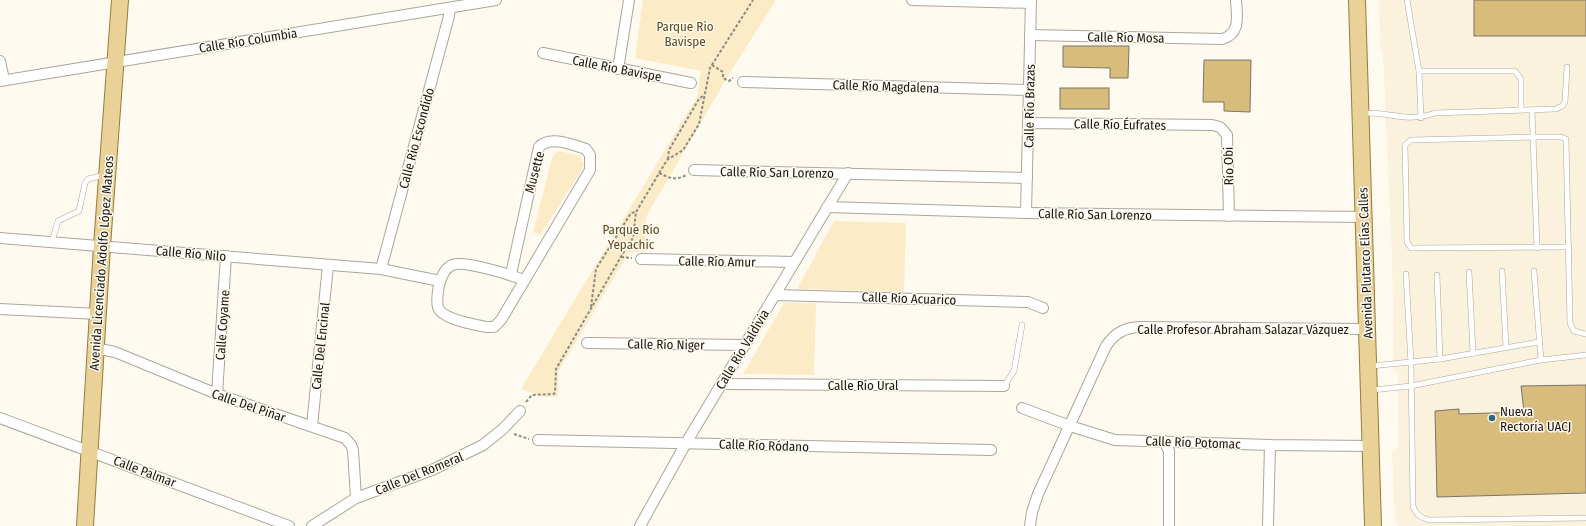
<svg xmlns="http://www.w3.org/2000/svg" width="1586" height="526" font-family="'Fira Sans Condensed',sans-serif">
	<rect width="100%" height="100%" fill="#fffaf0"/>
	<polygon fill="#fbf2dd" points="1379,0 1586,0 1586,526 1398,526 1395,520 1392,452 1398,447 1398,381 1397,371 1394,372 1392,260 1383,54 1380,45"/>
	<g fill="#fbebc6">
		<polygon points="643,0 776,0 728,76 646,217 645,252 629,252 558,372 558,397 544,397 521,389 697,97 701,71 635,58"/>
		<polygon points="559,151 580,156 584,165 581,171 540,235 533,232 552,158 555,153"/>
		<polygon points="834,221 906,223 904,292 797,289"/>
		<polygon points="784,303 816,303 814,375 743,374"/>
	</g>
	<g fill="#d8bc7b" stroke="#7a756a">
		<rect x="1474" y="0" width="112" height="36"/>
		<polygon points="1063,46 1129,46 1128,78 1110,78 1110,68 1063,67"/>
		<polygon points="1204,60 1251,60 1250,112 1224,111 1224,102 1203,102"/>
		<rect x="1060" y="88" width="49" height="21"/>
		<polygon points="1586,385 1586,493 1437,497 1435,411 1459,409 1459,414 1524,412 1521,386"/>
	</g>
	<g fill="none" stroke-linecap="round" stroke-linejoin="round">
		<g stroke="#aca69a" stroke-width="6">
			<g id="lane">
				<polyline points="1407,0 1419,71 1421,118"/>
				<polyline points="1419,71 1515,71 1521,79 1521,109"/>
				<polyline points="1532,110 1533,137 1561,137 1566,139 1570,323 1574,331 1586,334"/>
				<path d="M1363 113C1392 112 1406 123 1435 113L1556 109 1562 106 1565 102 1567 67"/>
				<polyline points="52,242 58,221 79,211 85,183 88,179 105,175"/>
				<polyline points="1537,248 1533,137 1411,140 1405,145 1407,242 1411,248 1569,247"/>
				<polyline points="1502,271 1506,347"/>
				<polyline points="1534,271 1541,360"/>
				<polyline points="1469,272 1473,353"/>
				<path d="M1406 274 1411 363 1413 506C1416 515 1420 517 1429 520L1586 518"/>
				<polyline points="1437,275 1440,359"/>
				<polyline points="1371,366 1440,359 1539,342"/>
				<polyline points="1004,386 1014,371 1022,325"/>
				<polyline points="1372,390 1411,386 1541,360 1586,355"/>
			</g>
		</g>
		<g stroke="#aca69a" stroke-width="12">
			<g id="street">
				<polyline points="912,0 1031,3"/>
				<path d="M1030 35 1222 39C1241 34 1237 16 1236 0"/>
				<polyline points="543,53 691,83"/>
				<polyline points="0,61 4,80"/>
				<polyline points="618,69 629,0"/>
				<polyline points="0,81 496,0"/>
				<polyline points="743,82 1029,90"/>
				<polyline points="1028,123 1212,125 1220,127 1227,135 1229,216"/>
				<polyline points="694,170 1027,178"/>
				<polyline points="827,207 1026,213 1363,217"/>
				<polyline points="1026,213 1031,0"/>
				<polyline points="0,238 381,269 440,281"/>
				<polyline points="641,259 794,262"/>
				<polyline points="381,269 449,16 450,8"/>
				<path d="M511 274 539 147C550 135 573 145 586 149L590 155V170L501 320 494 327H487C476 325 441 319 438 307 436 299 438 292 439 285 441 278 445 268 452 265 464 260 511 275 524 280"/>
				<polyline points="775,295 1028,302 1043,308"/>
				<polyline points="0,309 98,314"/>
				<polyline points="587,343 745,345"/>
				<polyline points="95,348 115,352 217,394 345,438 351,445 353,450 356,498"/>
				<polyline points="722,384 1004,386"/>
				<polyline points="217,394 226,256"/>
				<polyline points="1022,408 1070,426 1115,440 1270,445 1370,446"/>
				<polyline points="0,418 289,526"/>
				<polyline points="312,426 328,265"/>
				<polyline points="538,440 991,450"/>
				<polyline points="1164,441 1169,451 1169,526"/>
				<polyline points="312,526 356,498 432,470 483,445 503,429 520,411"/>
				<polyline points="640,526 686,443 848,173"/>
				<path d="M1030 526 1032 512 1038 494 1106 346C1115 333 1124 328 1139 327L1367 329"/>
				<polyline points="1268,526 1270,445"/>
			</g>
		</g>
		<g stroke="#977d3c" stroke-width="18">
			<g id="primary">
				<polyline points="1357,0 1373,526"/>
				<polyline points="85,526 102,246 120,0"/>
			</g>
		</g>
		<g stroke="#8e8b84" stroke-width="2" stroke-dasharray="3 2" stroke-linecap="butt">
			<polyline points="712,65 723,72 723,78 729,81 733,78"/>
			<polyline points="668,159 669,150 699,99 704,95"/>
			<path d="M659 173C669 178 676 181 686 175"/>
			<polyline points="621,257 632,258"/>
			<polyline points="591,307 596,269 631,213 636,212"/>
			<polyline points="526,402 532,395 554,394 555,392 556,369 626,248 633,238 636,212 667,160 683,150 699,124 710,68 753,0"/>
			<polyline points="514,434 529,439"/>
		</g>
		<use href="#lane" stroke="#fff" stroke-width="5"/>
		<use href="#street" stroke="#fff" stroke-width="10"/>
		<use href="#primary" stroke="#e9d197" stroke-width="16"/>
	</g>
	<circle fill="#286d7d" stroke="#fffaf0" stroke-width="1.5" cx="1492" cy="418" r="4"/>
	<g text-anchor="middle" stroke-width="3" stroke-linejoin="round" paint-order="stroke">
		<g font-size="13" fill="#614d1c" stroke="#fffaf0">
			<text x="685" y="31">Parque Rio<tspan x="685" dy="15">Bavispe</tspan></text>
			<text x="631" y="234">Parque Rio<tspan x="631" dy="15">Yepachic</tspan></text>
		</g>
		<g font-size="13" fill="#1a1814" stroke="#fffaf0">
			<text transform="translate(1126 37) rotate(1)" y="5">Calle Río Mosa</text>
			<text transform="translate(248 40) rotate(-9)" y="5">Calle Río Columbia</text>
			<text transform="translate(617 68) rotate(11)" y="5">Calle Río Bavispe</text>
			<text transform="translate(886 86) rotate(2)" y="5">Calle Río Magdalena</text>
			<text transform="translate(1029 106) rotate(-89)" y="5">Calle Río Brazas</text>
			<text transform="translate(1120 124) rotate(1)" y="5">Calle Río Éufrates</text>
			<text transform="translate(416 138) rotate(-75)" y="5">Calle Río Escondido</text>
			<text transform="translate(1228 166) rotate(-91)" y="5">Río Obi</text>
			<text transform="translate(534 172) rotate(-75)" y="5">Musette</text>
			<text transform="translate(777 172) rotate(1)" y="5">Calle Río San Lorenzo</text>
			<text transform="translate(1095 214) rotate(1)" y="5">Calle Río San Lorenzo</text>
			<text transform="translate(191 253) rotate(5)" y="5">Calle Río Nilo</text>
			<text transform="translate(717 261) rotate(1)" y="5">Calle Río Amur</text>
			<text transform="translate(101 263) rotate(-86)" y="5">Avenida Licenciado Adolfo López Mateos</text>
			<text transform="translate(1365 263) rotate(-92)" y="5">Avenida Plutarco Elías Calles</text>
			<text transform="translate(909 298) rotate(2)" y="5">Calle Río Acuarico</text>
			<text transform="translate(222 325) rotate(-86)" y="5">Calle Coyame</text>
			<text x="1243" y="334">Calle Profesor Abraham Salazar Vázquez</text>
			<text transform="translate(666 344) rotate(1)" y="5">Calle Río Niger</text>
			<text transform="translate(320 346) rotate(-84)" y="5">Calle Del Encinal</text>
			<text transform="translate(742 349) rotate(-59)" y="5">Calle Río Valdivia</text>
			<text x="863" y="390">Calle Río Ural</text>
			<text transform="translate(249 405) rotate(19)" y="5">Calle Del Piñar</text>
			<text transform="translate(1193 442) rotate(2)" y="5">Calle Río Potomac</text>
			<text transform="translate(764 445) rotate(2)" y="5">Calle Río Ródano</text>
			<text transform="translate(145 471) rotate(21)" y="5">Calle Palmar</text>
			<text transform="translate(419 473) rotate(-22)" y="5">Calle Del Romeral</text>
		</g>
		<g font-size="13" fill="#1a1814" stroke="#fffaf0" text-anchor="start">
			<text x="1500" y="416">Nueva<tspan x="1500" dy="15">Rectoría UACJ</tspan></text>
		</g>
	</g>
</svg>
